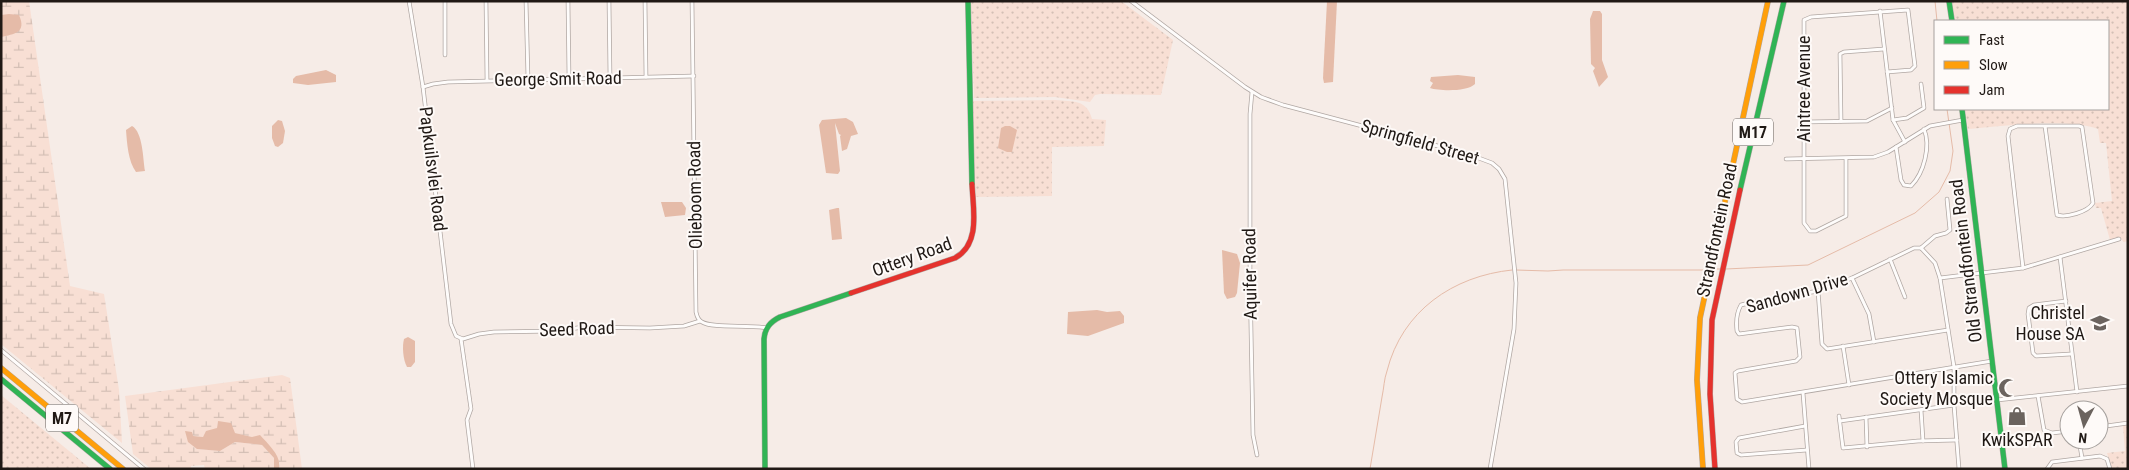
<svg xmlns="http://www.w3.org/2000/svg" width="2129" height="470" font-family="'Roboto Condensed',sans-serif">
	<defs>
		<pattern id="green-dots" width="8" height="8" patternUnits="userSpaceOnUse" patternTransform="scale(1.25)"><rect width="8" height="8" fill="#f8dfd4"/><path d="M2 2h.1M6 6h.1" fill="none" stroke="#d4bfb5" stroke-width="1.8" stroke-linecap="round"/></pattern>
		<pattern id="wetland-marsh" width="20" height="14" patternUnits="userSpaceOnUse" patternTransform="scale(1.25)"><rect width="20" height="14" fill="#f8dfd4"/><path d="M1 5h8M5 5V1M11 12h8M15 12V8" fill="none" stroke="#d4bfb5"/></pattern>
	</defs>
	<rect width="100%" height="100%" fill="#f6ece7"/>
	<g fill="url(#green-dots)">
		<polygon points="971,1 1121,1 1173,40 1161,95 1100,94 1095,95 1090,102 1055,97 974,98"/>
		<path d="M1952 1H2128V241L2124 242 2119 237 2110 240 2101 208H2096L2095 203 2112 201 2106 143H2100L2098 129C2068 118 2001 126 1968 129L1965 109H2108V21H1955Z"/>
		<path d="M1055 100C1073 102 1087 99 1092 119L1106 120 1104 146 1052 147V196L974 197 973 101Z"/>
		<polygon points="1,395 91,469 1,469"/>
		<polygon points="2123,426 2128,426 2128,469 2112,469 2107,453 2125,451"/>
	</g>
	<g fill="url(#wetland-marsh)">
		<polygon points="1,1 29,1 70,286 104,294 119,390 122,443 1,344"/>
		<polygon points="282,375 290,378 302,469 279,469 280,464 273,450 252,437 234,433 218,421 217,428 203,437 193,436 197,449 220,451 235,442 262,445 274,458 274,469 205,469 204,465 191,466 191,469 151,469 133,454 125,396"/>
	</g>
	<g fill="#e5bba8">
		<polygon points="1327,1 1337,1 1333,82 1324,83 1323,78"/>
		<polygon points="1593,11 1600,11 1602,14 1602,60 1608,77 1599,87 1593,71 1595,68 1591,64 1590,19"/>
		<path d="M9 14 19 15C27 33 14 34 1 37V15Z"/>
		<polygon points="326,70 336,75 336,82 308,85 293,83 293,79 296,76"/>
		<path d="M1458 75 1475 77V84C1467 92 1439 91 1430 88L1433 83 1430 81 1431 77Z"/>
		<polygon points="846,118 853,122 858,134 851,136 847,149 842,151 840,136 841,135 839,134 835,123 840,171 838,174 826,173 819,125 822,120"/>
		<polygon points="278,120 282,121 285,131 283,143 278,147 275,146 272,138 272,126"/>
		<path d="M132 126C143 132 143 159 145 171L136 172C128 161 127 143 126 130Z"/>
		<polygon points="1005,126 1010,126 1017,130 1012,152 1007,152 998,148 1001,128"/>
		<polygon points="661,202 682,202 686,208 685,215 665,217"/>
		<polygon points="837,208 839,208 842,239 832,240 829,210"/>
		<polygon points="1222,250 1237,254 1240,263 1237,293 1235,297 1227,299 1224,293"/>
		<polygon points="1097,310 1107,312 1120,311 1124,316 1124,323 1088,336 1067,334 1068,312"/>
		<path d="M408 337 415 341V362L411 367H407C403 360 402 346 404 339Z"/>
		<path d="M218 421 231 423 235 433 252 437 260 435C268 444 282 456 279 469H274V458L262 445 235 442 220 451 197 449 188 442 185 431 192 432 193 436 203 437 206 431 217 428Z"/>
	</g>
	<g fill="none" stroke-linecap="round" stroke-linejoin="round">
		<g stroke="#e5bba8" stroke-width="1">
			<polyline points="1935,1 1937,21"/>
			<polyline points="1714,269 1722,269"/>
			<polyline points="1726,269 1808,265 1915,213 1939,192 1950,171 1953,151 1947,109"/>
			<polyline points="1516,270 1548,271 1563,270 1710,270"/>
			<path d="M1370 469C1374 445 1378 421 1382 397 1384 388 1384 379 1387 371 1402 311 1453 276 1512 270"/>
		</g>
		<g stroke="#b0a7a3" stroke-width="4.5">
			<g id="street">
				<polyline points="409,1 423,87 451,324 456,336 463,339 479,334 494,332 558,331 583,327 650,328 684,326 700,321"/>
				<polyline points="445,1 445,55"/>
				<polyline points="486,1 487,80"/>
				<polyline points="526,1 528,79"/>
				<polyline points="568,1 569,78"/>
				<polyline points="609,1 610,77"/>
				<polyline points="645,1 646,77"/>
				<path d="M692 1 696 312C697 317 698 320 702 322 713 329 750 324 766 328"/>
				<polyline points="1131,1 1245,87 1261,97 1283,105 1468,154 1492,163 1499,169 1505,179 1516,283 1514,329 1490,469"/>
				<polyline points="1880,11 1893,120 1905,142"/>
				<polyline points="423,87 433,84 448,82 694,76"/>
				<polyline points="1252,92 1250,114 1250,276 1253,435 1257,455"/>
				<polyline points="1893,120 1907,118 1924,108 1921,84"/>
				<polyline points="1841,121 1840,54 1844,52 1884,49"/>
				<polyline points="1804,122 1867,121 1892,108"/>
				<path d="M1896 147 1901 180 1904 185 1911 186C1924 173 1931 146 1924 129"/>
				<polyline points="1786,159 1874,157 1888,152 1930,126 1963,120"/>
				<polyline points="1846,159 1846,216 1816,231 1810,231 1804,223 1804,20 1811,17 1908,10 1915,66 1911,70 1887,72"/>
				<polyline points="1921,248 1935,236 1946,233 1950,230 1947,199"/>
				<polyline points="2060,257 2077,392"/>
				<polyline points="1890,259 1905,297"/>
				<path d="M2023 268 2008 136 2010 129 2017 126H2079L2082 127 2093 203C2088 212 2066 218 2057 215L2045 126"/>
				<polyline points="1852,278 1869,314 1874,342"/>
				<polyline points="1940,278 2023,268 2119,239"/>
				<polyline points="1818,291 1822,344 1827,349 1948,330"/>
				<polyline points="2066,301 2034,305 2029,308 2028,314 2033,353 2036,356 2071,354"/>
				<polyline points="461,339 471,409 467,420 473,469"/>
				<polyline points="1843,346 1849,385"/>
				<polyline points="1,350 144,469"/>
				<polyline points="1803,393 1809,469"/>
				<polyline points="2038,396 2044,430 2052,433 2069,431"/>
				<polyline points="1997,400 2128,386"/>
				<polyline points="1921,410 1923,441"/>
				<polyline points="1839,416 1843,448 1918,441 1957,440"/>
				<polyline points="1866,417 1867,447"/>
				<polyline points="1840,421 1954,405"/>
				<polyline points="1805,426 1739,438 1736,442 1737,453 1741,455 1807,450"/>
				<polyline points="2099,427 2128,423"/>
				<polyline points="2079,440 2082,458"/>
				<path d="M1959 469 1954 405V367L1940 278 1935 263 1921 248H1914L1852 278 1818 291 1745 304 1741 305C1737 312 1736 323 1737 331L1739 334 1792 327 1797 328 1800 357 1796 361 1738 371 1735 373 1737 399 1742 402C1826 389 1909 374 1992 361"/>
				<polyline points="2047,469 2052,462 2100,456 2107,459 2110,469"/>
			</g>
		</g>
		<g stroke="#b0a7a3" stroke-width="6">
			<g id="fast">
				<polyline points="968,1 972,184"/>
				<polyline points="1949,1 1952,21"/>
				<polyline points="1962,109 2005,469"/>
				<polyline points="1740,190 1784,1"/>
				<polyline points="1,379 110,469"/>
				<path d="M765 469 764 339C765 328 770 322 780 317L851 293"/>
			</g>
		</g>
		<g stroke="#b0a7a3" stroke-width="6">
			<g id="slow">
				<polyline points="1,368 123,469"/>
				<polyline points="1703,469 1697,380 1700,318 1768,1"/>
			</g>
		</g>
		<g stroke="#b0a7a3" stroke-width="6">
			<g id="jam">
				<path d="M851 293 955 258C981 244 973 209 972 184"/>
				<polyline points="1715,469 1710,394 1712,320 1740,190"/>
			</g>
		</g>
		<use href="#street" stroke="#fefcfb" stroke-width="3"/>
		<use href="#fast" stroke="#30b455" stroke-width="5"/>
		<use href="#slow" stroke="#ff9f0a" stroke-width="5"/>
		<use href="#jam" stroke="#e5322d" stroke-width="5"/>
	</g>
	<defs>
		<g id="school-bare" transform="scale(1.5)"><path d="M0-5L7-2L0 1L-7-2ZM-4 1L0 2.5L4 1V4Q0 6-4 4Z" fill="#6b635e" stroke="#fefaf8" stroke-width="2.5" paint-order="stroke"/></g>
		<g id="mosque-bare" transform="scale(1.5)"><path d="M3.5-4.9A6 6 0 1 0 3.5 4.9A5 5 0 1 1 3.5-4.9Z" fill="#6b635e" stroke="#fefaf8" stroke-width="2.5" paint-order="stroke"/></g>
		<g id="shop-bare" transform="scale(1.5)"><path d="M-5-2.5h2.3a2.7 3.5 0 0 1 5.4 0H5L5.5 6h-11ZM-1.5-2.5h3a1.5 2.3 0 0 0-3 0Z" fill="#6b635e" stroke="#fefaf8" stroke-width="2.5" paint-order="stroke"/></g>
	</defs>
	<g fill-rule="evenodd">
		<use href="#school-bare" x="2100" y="323"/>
		<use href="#mosque-bare" x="2008" y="388"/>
		<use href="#shop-bare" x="2017" y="416"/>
	</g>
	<g text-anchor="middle" stroke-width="4" stroke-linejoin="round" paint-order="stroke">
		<g fill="#fefaf8" stroke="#635c59" stroke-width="1">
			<rect x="1733" y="118.5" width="40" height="27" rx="4"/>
			<rect x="46" y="404.5" width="32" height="27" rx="4"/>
		</g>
		<g font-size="16" font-weight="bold" fill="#201915">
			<text x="1753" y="138">M17</text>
			<text x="62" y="424">M7</text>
		</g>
		<g font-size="18" fill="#201915" stroke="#fefaf8">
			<text transform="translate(558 79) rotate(-1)" y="6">George Smit Road</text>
			<text transform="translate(1804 89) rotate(-90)" y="6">Aintree Avenue</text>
			<text transform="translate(1420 142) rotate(16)" y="6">Springfield Street</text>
			<text transform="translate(433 169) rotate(83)" y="6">Papkuilsvlei Road</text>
			<text transform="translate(695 195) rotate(-91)" y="6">Olieboom Road</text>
			<text transform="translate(1717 230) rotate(-78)" y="6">Strandfontein Road</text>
			<text transform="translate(912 257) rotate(-20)" y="6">Ottery Road</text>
			<text transform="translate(1966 261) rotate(-97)" y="6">Old Strandfontein Road</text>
			<text transform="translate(1250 274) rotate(-91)" y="6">Aquifer Road</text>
			<text transform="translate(1797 293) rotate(-16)" y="6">Sandown Drive</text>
			<text transform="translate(577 329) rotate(-2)" y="6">Seed Road</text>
		</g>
		<g font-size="18" fill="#201915" stroke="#fefaf8" text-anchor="end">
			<text x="2085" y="319">Christel<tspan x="2085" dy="21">House SA</tspan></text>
			<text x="1993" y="384">Ottery Islamic<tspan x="1993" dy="21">Society Mosque</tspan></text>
			<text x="2017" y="446" text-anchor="middle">KwikSPAR</text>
		</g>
	</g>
	<rect width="2129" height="470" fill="none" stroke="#201915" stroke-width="5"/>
	<rect x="1934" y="20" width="175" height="90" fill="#fefaf8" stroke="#a5a09d"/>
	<rect x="1944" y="36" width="25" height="8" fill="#30b455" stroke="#a5a09d"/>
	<text x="1979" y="45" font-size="15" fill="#201915">Fast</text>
	<rect x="1944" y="61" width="25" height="8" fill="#ff9f0a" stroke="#a5a09d"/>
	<text x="1979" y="70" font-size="15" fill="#201915">Slow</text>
	<rect x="1944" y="86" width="25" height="8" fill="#e5322d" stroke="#a5a09d"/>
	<text x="1979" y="95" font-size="15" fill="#201915">Jam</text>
	<g transform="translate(2084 425) rotate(186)"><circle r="24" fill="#fefaf8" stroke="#a5a09d"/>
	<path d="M0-4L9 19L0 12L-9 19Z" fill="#6b635e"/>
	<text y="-8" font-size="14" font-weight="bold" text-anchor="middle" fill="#201915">N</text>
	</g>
</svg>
